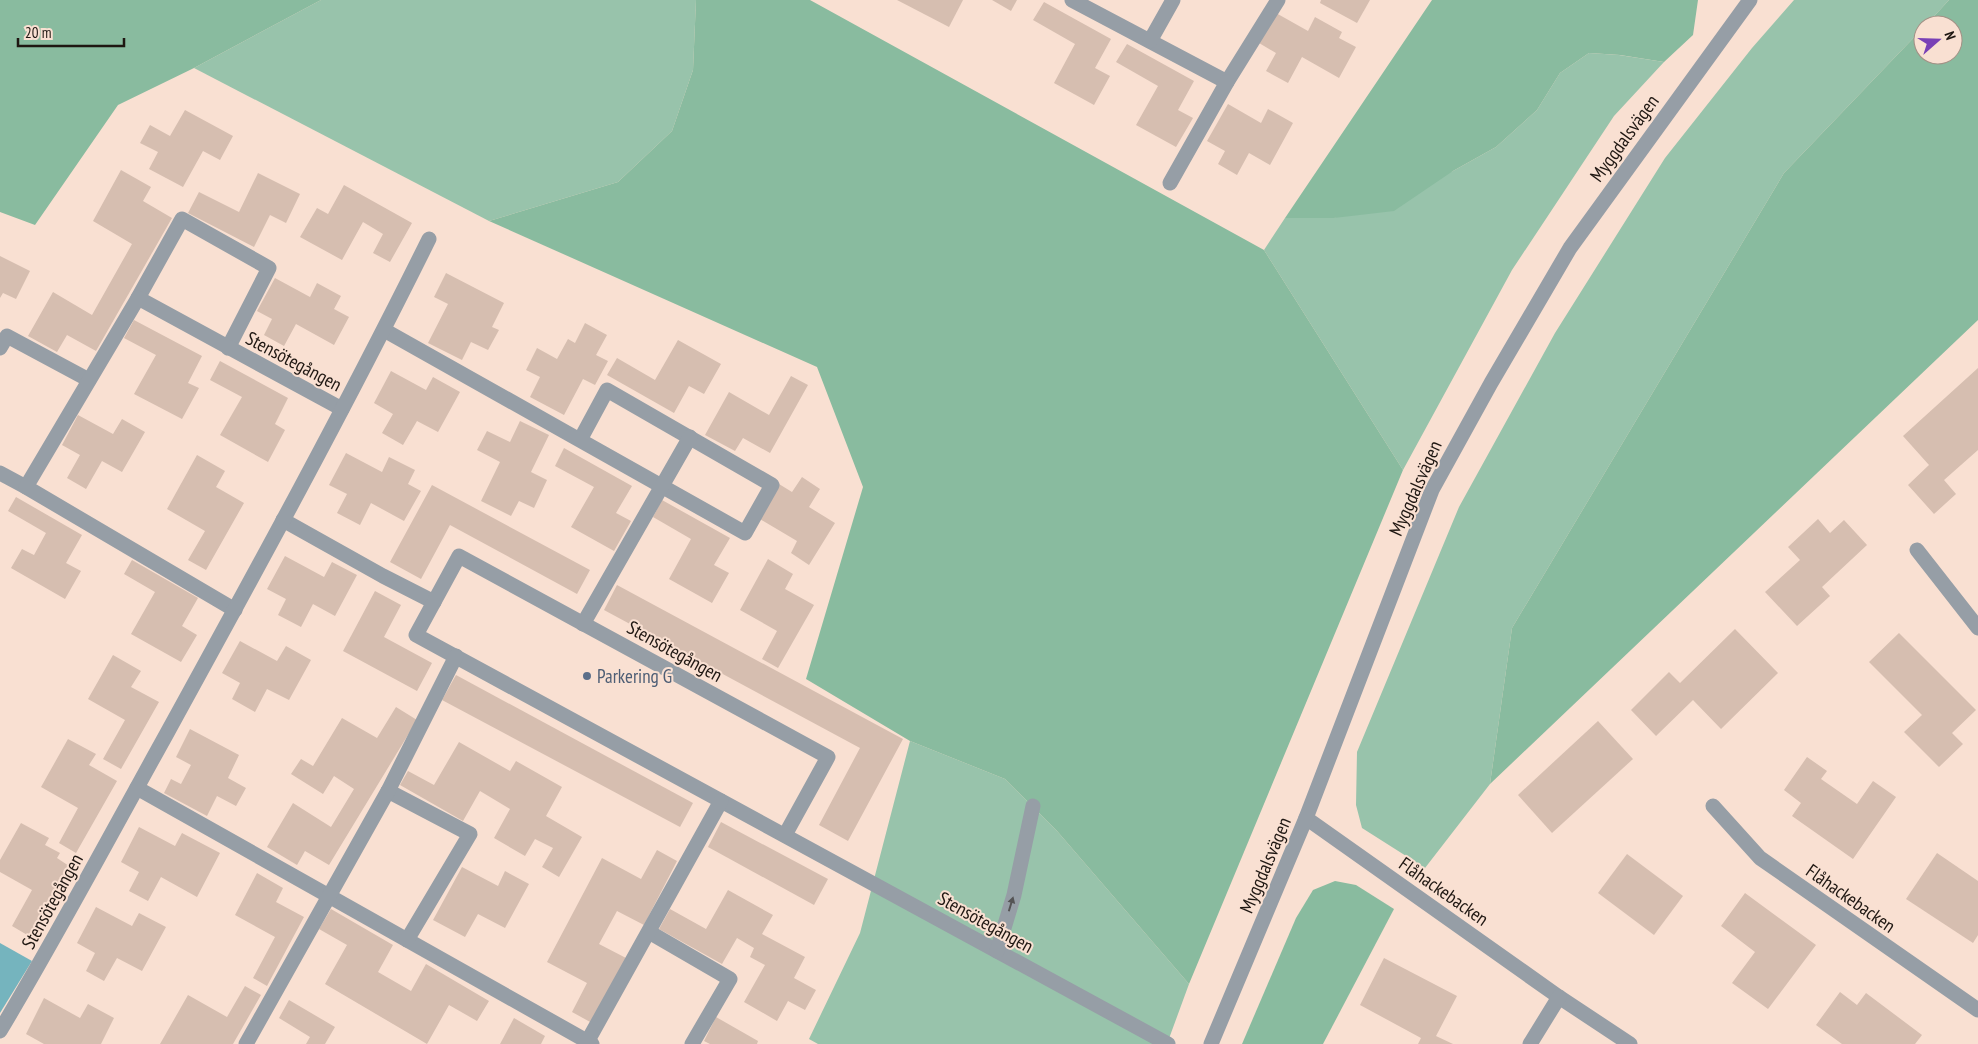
<svg xmlns="http://www.w3.org/2000/svg" width="1978" height="1044" font-family="'PT Sans Narrow',sans-serif">
	<rect width="100%" height="100%" fill="#f9e0d2"/>
	<g fill="#98c3ab">
		<polygon points="321,0 696,0 693,70 672,131 618,182 489,221 194,68"/>
		<polygon points="1794,0 1949,0 1926,25 1923,25 1923,28 1784,173 1512,628 1490,784 1425,868 1362,828 1356,805 1357,752 1459,507 1555,333 1665,158 1752,48"/>
		<polygon points="1589,53 1619,55 1664,62 1614,116 1512,270 1403,470 1264,250 1285,218 1334,218 1453,171 1496,147 1537,110 1560,73"/>
		<polygon points="910,741 1005,779 1057,831 1189,984 1167,1044 818,1044 809,1039 860,933"/>
	</g>
	<g fill="#89bb9f">
		<polygon points="0,0 321,0 194,68 118,105 35,225 0,212"/>
		<polygon points="696,0 810,0 1264,250 1403,470 1189,984 1057,831 1005,779 910,741 806,679 863,487 817,367 489,221 618,182 672,131 693,70"/>
		<polygon points="1432,0 1698,0 1693,35 1664,62 1620,55 1589,53 1560,73 1537,110 1496,147 1453,171 1394,211 1334,218 1285,218"/>
		<polygon points="1949,0 1978,0 1978,320 1490,784 1512,628 1784,173 1923,28 1923,55 1953,55 1953,25 1926,25"/>
		<polygon points="1335,881 1356,885 1394,909 1323,1044 1242,1044 1296,918 1313,890"/>
	</g>
	<polygon fill="#75b4be" points="0,943 32,961 0,1013"/>
	<g fill="#d6beb0">
		<polygon points="897,0 963,0 949,27"/>
		<polygon points="992,0 1017,0 1011,11"/>
		<polygon points="1321,0 1370,0 1357,23 1320,3"/>
		<polygon points="1044,2 1111,39 1095,68 1110,76 1094,105 1054,83 1075,44 1033,20"/>
		<polygon points="1276,13 1308,31 1315,17 1342,32 1339,38 1356,47 1339,78 1302,57 1288,83 1266,71 1276,53 1259,43"/>
		<polygon points="1127,44 1194,81 1178,110 1193,118 1176,147 1136,125 1158,86 1116,62"/>
		<polygon points="1228,104 1261,123 1268,109 1293,123 1270,165 1249,153 1237,175 1218,164 1225,151 1207,141"/>
		<polygon points="185,110 233,136 220,160 203,151 183,187 149,169 158,152 140,143 150,125 170,136"/>
		<polygon points="121,170 151,187 143,201 172,218 96,351 67,335 57,352 28,336 53,292 92,315 132,244 93,221"/>
		<polygon points="258,173 300,194 286,223 270,215 254,247 188,213 199,192 239,212"/>
		<polygon points="344,185 412,223 390,262 373,253 383,234 363,222 342,260 300,237 317,208 328,214"/>
		<polygon points="0,256 30,271 16,299 3,293 0,298"/>
		<polygon points="446,273 504,303 492,327 499,330 488,350 471,342 462,360 428,343 448,304 434,297"/>
		<polygon points="275,278 310,297 317,283 341,296 334,309 349,317 334,345 296,324 284,346 264,335 272,319 257,311"/>
		<polygon points="134,320 202,356 188,383 199,388 182,419 134,394 156,355 124,338"/>
		<polygon points="585,323 607,335 596,355 608,361 595,385 583,379 564,415 530,397 540,377 526,370 537,348 557,359 568,339 575,343"/>
		<polygon points="678,340 721,364 704,394 689,386 674,413 607,375 617,358 655,380"/>
		<polygon points="220,361 288,398 275,424 285,430 268,462 220,435 242,397 210,380"/>
		<polygon points="1978,368 1978,450 1944,480 1956,494 1934,514 1908,485 1929,465 1903,436"/>
		<polygon points="391,371 426,390 433,377 460,392 438,432 417,421 403,445 382,433 393,414 374,403"/>
		<polygon points="791,376 808,385 770,453 743,438 735,451 705,435 729,392 769,415"/>
		<polygon points="78,415 113,434 122,419 145,432 122,472 102,461 86,489 67,478 80,455 62,445"/>
		<polygon points="520,421 549,435 531,472 547,480 534,508 519,501 511,516 481,501 500,462 477,450 487,431 510,442"/>
		<polygon points="564,448 632,486 616,513 631,521 614,551 571,527 594,487 555,466"/>
		<polygon points="346,453 382,472 389,457 415,470 408,484 421,491 404,521 371,503 360,525 337,513 347,494 329,485"/>
		<polygon points="197,455 225,471 216,487 244,503 206,570 188,560 205,531 167,509"/>
		<polygon points="802,477 820,489 809,507 835,523 809,565 791,553 797,541 758,518 779,484 792,492"/>
		<polygon points="432,485 590,570 577,594 450,525 421,579 390,562"/>
		<polygon points="16,497 82,535 66,563 81,571 65,599 11,568 22,549 34,555 46,533 8,511"/>
		<polygon points="662,500 730,538 714,565 729,573 712,603 669,579 691,539 653,517"/>
		<polygon points="1818,519 1830,533 1844,520 1867,545 1822,587 1830,596 1797,626 1765,592 1800,560 1788,547"/>
		<polygon points="285,556 324,577 332,562 357,575 335,616 313,604 301,627 278,615 286,599 267,589"/>
		<polygon points="768,559 793,574 785,589 814,605 778,668 762,659 777,631 740,610"/>
		<polygon points="132,560 198,598 182,626 197,635 181,662 131,634 155,592 124,574"/>
		<polygon points="617,585 903,739 848,841 819,825 860,748 604,610"/>
		<polygon points="375,591 401,605 384,637 432,663 417,691 343,651"/>
		<polygon points="1735,629 1778,673 1721,729 1693,700 1656,736 1631,710 1669,672 1680,683"/>
		<polygon points="1899,633 1976,710 1952,733 1963,744 1939,767 1904,732 1922,715 1869,662"/>
		<polygon points="240,641 277,661 286,646 311,660 289,700 267,689 255,712 232,699 240,683 222,673"/>
		<polygon points="113,655 141,671 131,687 159,702 121,769 103,759 125,720 88,699"/>
		<polygon points="456,675 693,803 680,827 442,700"/>
		<polygon points="396,707 417,720 329,865 305,851 297,865 267,847 293,803 331,827 354,789 334,776 323,794 291,774 301,759 313,766 342,718 377,738"/>
		<polygon points="1598,721 1633,759 1552,833 1518,795"/>
		<polygon points="190,729 239,755 228,778 246,788 236,806 217,796 207,816 164,793 171,779 181,784 191,765 176,757"/>
		<polygon points="68,739 96,754 89,765 117,781 76,853 59,843 78,808 41,787"/>
		<polygon points="459,742 510,771 516,761 562,787 546,816 582,837 559,877 542,867 553,848 535,839 525,856 494,838 510,809 480,791 463,821 400,785 408,771 434,785"/>
		<polygon points="1807,757 1827,771 1821,779 1857,804 1873,781 1896,797 1853,859 1792,816 1801,803 1784,790"/>
		<polygon points="721,822 828,879 814,905 708,847"/>
		<polygon points="21,823 49,838 45,845 60,853 57,858 69,866 29,936 12,926 32,890 0,872 0,860"/>
		<polygon points="139,827 175,846 182,833 220,853 197,897 161,877 148,901 129,891 139,872 121,862"/>
		<polygon points="657,850 677,861 644,925 617,911 599,944 626,958 592,1023 572,1012 587,983 547,962 602,858 641,879"/>
		<polygon points="1937,853 1978,881 1978,935 1973,943 1906,899"/>
		<polygon points="1627,854 1683,896 1654,935 1598,893"/>
		<polygon points="462,867 498,886 505,871 529,884 505,928 478,914 465,937 433,920"/>
		<polygon points="257,873 283,888 276,902 304,917 267,986 253,978 275,937 235,915"/>
		<polygon points="728,890 773,915 762,934 805,957 794,978 816,990 805,1010 788,1001 777,1021 744,1002 765,965 750,957 754,948 737,938 722,964 659,929 670,909 706,929"/>
		<polygon points="1745,893 1816,945 1768,1009 1732,983 1755,952 1721,926"/>
		<polygon points="96,907 132,926 139,913 166,927 142,971 117,958 104,981 86,971 95,953 77,943"/>
		<polygon points="331,909 393,945 378,972 411,991 426,964 489,1001 477,1021 449,1005 427,1044 325,984 347,945 319,929"/>
		<polygon points="1384,958 1457,996 1436,1036 1453,1044 1418,1044 1421,1038 1360,1005"/>
		<polygon points="245,986 261,995 233,1044 160,1044 188,995 227,1017"/>
		<polygon points="1840,992 1857,1005 1866,993 1922,1035 1915,1044 1842,1044 1816,1025"/>
		<polygon points="44,998 80,1018 88,1004 114,1018 101,1044 44,1044 26,1034"/>
		<polygon points="289,1000 335,1027 325,1044 306,1044 310,1037 279,1018"/>
		<polygon points="716,1017 758,1041 757,1044 710,1044 704,1041"/>
		<polygon points="514,1018 545,1036 541,1044 500,1044"/>
	</g>
	<g fill="none" stroke-linecap="round" stroke-linejoin="round">
		<g stroke="#969ea6" stroke-width="15">
			<polyline points="1072,0 1227,82 1278,0"/>
			<polyline points="1150,41 1173,0"/>
			<polyline points="1170,183 1227,82"/>
			<polyline points="138,298 182,219 269,268 228,348"/>
			<path d="M384 330C504 398 625 465 745 533L772 485 607 390 580 440"/>
			<polyline points="0,348 7,336 89,380"/>
			<polyline points="0,473 26,487"/>
			<polyline points="283,520 383,576 434,602"/>
			<polyline points="1917,550 1978,628"/>
			<polyline points="235,610 26,487 138,298 342,409"/>
			<polyline points="583,624 690,437"/>
			<polyline points="137,788 592,1044"/>
			<polyline points="388,791 470,834 407,940"/>
			<polyline points="1713,806 1760,858 1978,1010"/>
			<polyline points="1306,818 1559,997 1630,1044"/>
			<polyline points="785,835 828,757 459,556 416,635 1168,1044"/>
			<polyline points="649,932 730,979 692,1044"/>
			<polyline points="997,951 1014,895 1033,806"/>
			<path d="M0 1031C58 934 111 834 166 735 256 571 346 407 429 239"/>
			<polyline points="246,1044 388,791 456,656"/>
			<polyline points="586,1044 721,801"/>
			<polyline points="1211,1044 1306,818 1432,490 1491,383 1570,248 1750,0"/>
			<polyline points="1530,1044 1559,997"/>
		</g>
	</g>
	<defs><path id="oneway-solid" d="M-6-.8H1V-3.2L6.5 0L1 3.2V.8H-6Z" transform="scale(1.25)"/></defs>
	<use fill="#555455" href="#oneway-solid" transform="translate(1011 904) rotate(-73)"/>
	<circle fill="#5c6f8a" stroke="#f9e0d2" stroke-width="2" cx="587" cy="676" r="5"/>
	<g text-anchor="middle" stroke-width="4" stroke-linejoin="round" paint-order="stroke">
		<g font-size="19" fill="#1f1712" stroke="#f9e0d2">
			<text transform="translate(1624 138) rotate(-54)" y="7">Myggdalsvägen</text>
			<text transform="translate(294 361) rotate(28)" y="7">Stensötegången</text>
			<text transform="translate(1415 488) rotate(-66)" y="7">Myggdalsvägen</text>
			<text transform="translate(675 651) rotate(29)" y="7">Stensötegången</text>
			<text transform="translate(1265 865) rotate(-67)" y="7">Myggdalsvägen</text>
			<text transform="translate(1444 891) rotate(35)" y="7">Flåhackebacken</text>
			<text transform="translate(1851 898) rotate(35)" y="7">Flåhackebacken</text>
			<text transform="translate(52 901) rotate(-61)" y="7">Stensötegången</text>
			<text transform="translate(986 922) rotate(29)" y="7">Stensötegången</text>
		</g>
		<g font-size="19" fill="#4e5e75" stroke="#f9e0d2" text-anchor="start">
			<text x="597" y="683">Parkering G</text>
		</g>
	</g>
	<g transform="translate(1938 40) rotate(70)"><circle r="24" fill="#f9e0d2" stroke="#a29085"/>
	<path d="M0-4L9 19L0 12L-9 19Z" fill="#7940b6"/>
	<text y="-8" font-size="14" font-weight="bold" text-anchor="middle" fill="#1f1712">N</text>
	</g>
	<path d="M18 38v8h106v-8" fill="none" stroke="#1f1712" stroke-width="2.5"/>
	<text x="25" y="38" font-size="15" fill="#1f1712" stroke="#f9e0d2" stroke-width="4" paint-order="stroke">20 m</text>
</svg>
